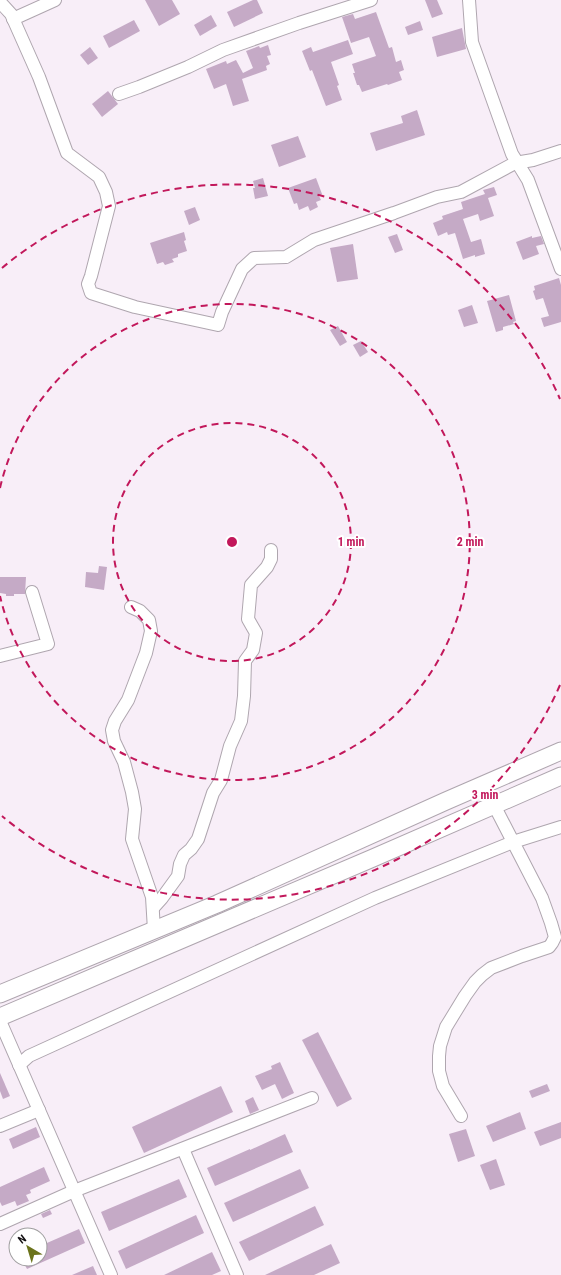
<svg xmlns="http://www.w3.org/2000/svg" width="561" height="1275" font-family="'Roboto Condensed',sans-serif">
	<rect width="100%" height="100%" fill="#f8eef8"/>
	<g fill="#c5aac6">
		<polygon points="145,0 172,0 180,14 159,26"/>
		<polygon points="253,0 257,0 263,13 234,27 227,12"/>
		<polygon points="425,0 437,0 443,14 432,18"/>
		<polygon points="376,12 389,48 392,47 396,62 401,60 404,70 399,72 402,80 388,85 387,84 362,92 359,85 357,85 353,73 355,73 352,64 376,56 369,37 351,43 342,17 353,14 355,19"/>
		<polygon points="211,15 217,26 200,36 194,25"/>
		<polygon points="134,20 140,31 109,48 103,36"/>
		<polygon points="420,21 423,30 408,35 405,27"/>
		<polygon points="462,28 466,49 437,57 432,37"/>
		<polygon points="348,40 353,54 331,62 339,85 337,86 342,100 326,106 312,70 310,71 302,51 311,47 313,52"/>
		<polygon points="268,45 271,55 267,56 270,64 266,66 267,70 242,79 249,101 233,106 226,84 214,89 206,69 226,61 227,64 236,60 243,73 253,68 246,51 259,46 260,48"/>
		<polygon points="90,47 98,58 88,65 80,55"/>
		<polygon points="108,91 118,104 102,117 92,104"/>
		<polygon points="417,110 425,135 376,151 370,133 403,123 401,116"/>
		<polygon points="298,136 306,157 279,167 271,145"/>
		<polygon points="263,178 268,196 255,199 253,188 255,188 253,181"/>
		<polygon points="316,178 322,194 319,196 321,200 316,202 318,207 310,211 308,206 299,210 297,203 294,204 288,188"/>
		<polygon points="494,187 497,195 488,198 494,216 480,221 478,214 463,219 471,242 481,239 485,254 475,257 475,255 463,259 455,233 448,235 447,232 438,236 433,223 443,219 442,216 463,209 461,202 485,194 483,190"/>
		<polygon points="195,207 200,220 189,225 184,211"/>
		<polygon points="184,232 186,240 184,241 187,251 178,254 178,257 172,259 174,262 165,265 163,262 157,264 150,243"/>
		<polygon points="397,234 403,250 395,253 388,237"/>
		<polygon points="532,236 532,238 541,236 544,244 536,246 539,254 523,260 516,242"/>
		<polygon points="353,244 358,279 337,282 330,248"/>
		<polygon points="559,278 561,285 561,322 544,327 541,318 549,316 543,298 536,300 533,291 535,290 534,286"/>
		<polygon points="509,295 516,321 513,322 514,324 503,327 503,330 496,332 487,301"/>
		<polygon points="472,305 478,323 464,327 458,310"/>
		<polygon points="338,326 347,342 340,346 330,330"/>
		<polygon points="361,341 368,352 360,357 353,345"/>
		<polygon points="99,566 107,567 104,590 85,587 86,572 98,573"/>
		<polygon points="0,577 26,577 25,594 14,594 14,596 6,596 6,594 0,593"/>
		<polygon points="318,1032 352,1099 337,1107 302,1040"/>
		<polygon points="280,1062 294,1093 282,1099 275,1084 262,1090 255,1076 272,1069 271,1066"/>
		<polygon points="0,1073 10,1096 3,1099 0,1091"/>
		<polygon points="547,1084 550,1091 532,1098 529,1091"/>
		<polygon points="221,1086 233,1112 144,1153 132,1127"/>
		<polygon points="253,1097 259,1110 250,1114 245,1101"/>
		<polygon points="520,1112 526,1129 493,1142 486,1126"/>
		<polygon points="561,1122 561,1138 540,1146 534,1132"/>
		<polygon points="36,1127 40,1137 13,1149 9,1139"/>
		<polygon points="466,1129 475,1156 458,1162 449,1134"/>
		<polygon points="285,1134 293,1152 215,1186 207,1168 250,1149 250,1150"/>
		<polygon points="496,1159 505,1185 490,1190 480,1165"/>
		<polygon points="44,1167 50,1181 30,1190 31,1193 26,1195 29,1201 17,1206 15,1201 2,1206 0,1202 0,1187"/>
		<polygon points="300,1169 309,1188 233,1222 224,1203"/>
		<polygon points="179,1179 187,1197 109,1231 101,1212"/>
		<polygon points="315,1206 324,1225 249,1261 239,1242"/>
		<polygon points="50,1210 52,1214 43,1218 41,1214"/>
		<polygon points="196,1215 204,1233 126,1269 118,1251"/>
		<polygon points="79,1229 85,1243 27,1269 22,1259 40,1259 40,1246"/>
		<polygon points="331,1244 340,1263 314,1275 265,1275"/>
		<polygon points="212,1252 221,1271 212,1275 164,1275"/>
		<polygon points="93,1266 97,1275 72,1275"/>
	</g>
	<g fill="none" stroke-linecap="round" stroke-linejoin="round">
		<g stroke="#afa6af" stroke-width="14">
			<g id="minor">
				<polyline points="469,0 472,42 512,154 528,180 561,269"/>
				<polyline points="0,2 11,14 39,77 67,153 99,177 106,192 109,206 91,276 88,284 91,293 135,307 218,325 222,312 242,269 254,258 286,257 314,240 394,213 437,197 461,192 515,163 533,160 561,151"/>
				<polyline points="13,19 55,0"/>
				<polyline points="119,94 139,87 188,67 223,50 299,23 371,0"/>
				<polyline points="131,607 140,611 149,620 151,631 146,653 128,700 115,721 112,730 114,741 124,762 132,792 135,809 132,839 152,897 154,930"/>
				<polyline points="0,656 48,644 32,592"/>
				<polyline points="153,908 162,898 178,876 180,864 184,855 191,849 198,839 213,793 221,780 230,746 241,721 244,696 245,661 253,650 256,633 248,619 251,585 267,567 271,559 271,550"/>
				<polyline points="0,1021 111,1275"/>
				<polyline points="19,1065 29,1056 375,898 513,842 561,827"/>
				<polyline points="461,1116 443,1086 439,1071 439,1056 440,1046 446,1027 465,996 475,982 482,975 491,968 522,956 549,947 552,943 555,937 551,923 542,898 494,805"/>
				<polyline points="0,1126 39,1110"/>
				<polyline points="183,1149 237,1275"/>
				<polyline points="0,1224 74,1191 312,1098"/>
			</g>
		</g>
		<g stroke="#afa6af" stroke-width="19">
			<g id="highway">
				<polyline points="0,994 217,904 446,801 561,751"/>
				<polyline points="0,1017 373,858 561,776"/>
			</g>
		</g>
		<use href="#minor" stroke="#fff" stroke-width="12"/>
		<use href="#highway" stroke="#fff" stroke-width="17"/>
	</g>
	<g fill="none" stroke="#c2185b" stroke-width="2" stroke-dasharray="7 5">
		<circle cx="232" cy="542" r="119"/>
		<path d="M0 488A238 238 0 1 1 0 596"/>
		<path d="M560 685A358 358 0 0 1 2 816M2 268A358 358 0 0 1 560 399"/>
	</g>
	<circle cx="232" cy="542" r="6" fill="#c2185b" stroke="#fff" stroke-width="2"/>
	<g font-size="12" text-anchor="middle" font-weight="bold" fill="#c2185b" stroke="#fff" stroke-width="4" stroke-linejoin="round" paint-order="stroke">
		<text x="351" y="546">1 min</text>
		<text x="470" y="546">2 min</text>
		<text x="485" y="799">3 min</text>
	</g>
	<g transform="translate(28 1247) rotate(322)"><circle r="19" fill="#ffffff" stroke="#9f9e9f"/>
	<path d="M0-3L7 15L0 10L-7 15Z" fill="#6b731b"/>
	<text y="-6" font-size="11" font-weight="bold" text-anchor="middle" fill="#100d10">N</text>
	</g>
</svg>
